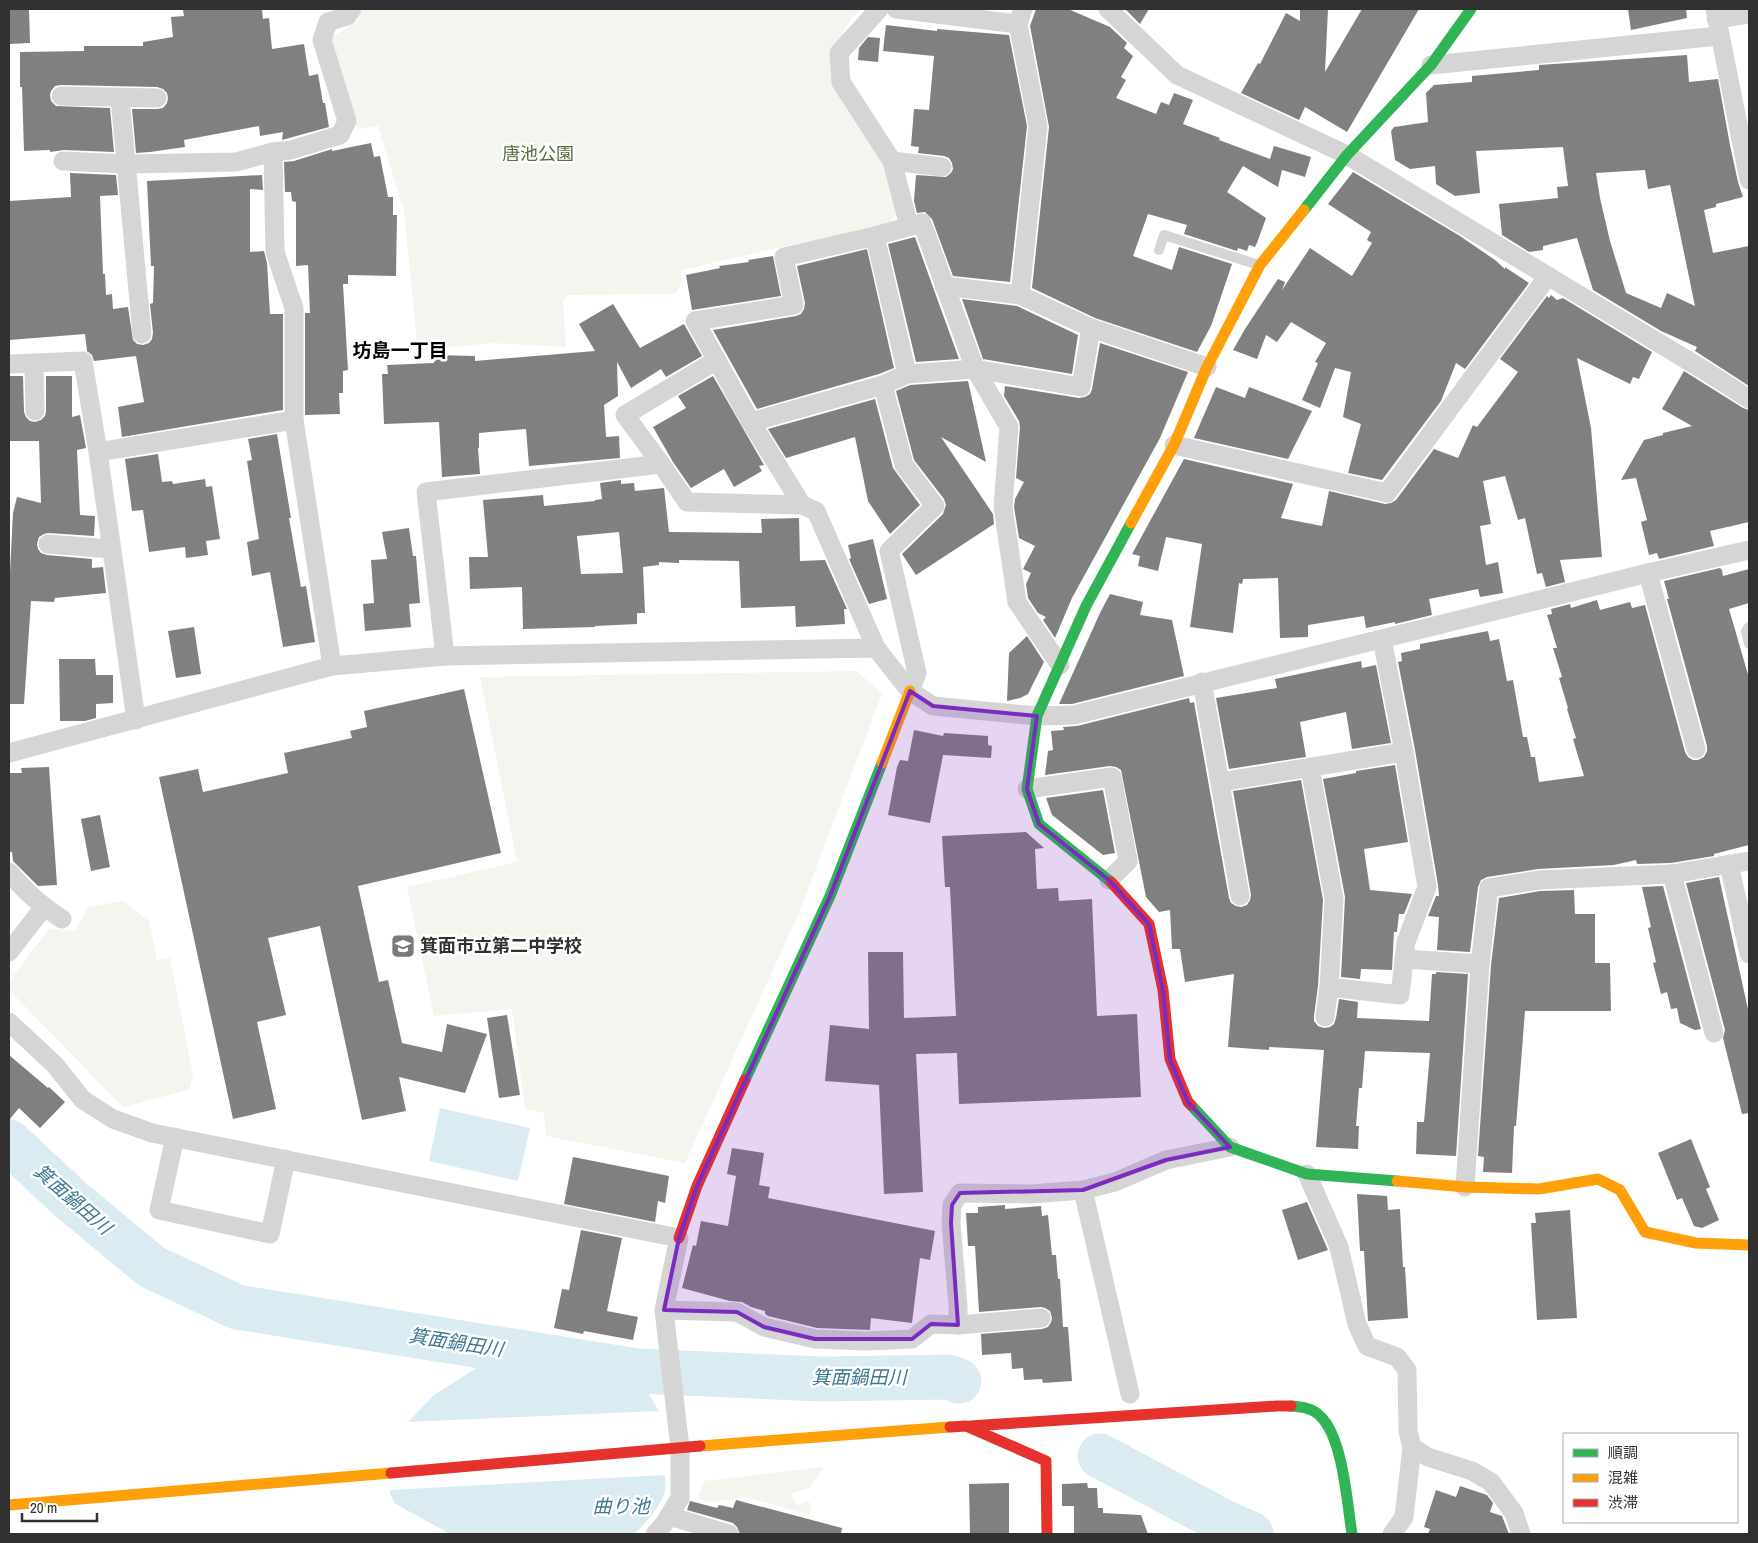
<svg xmlns="http://www.w3.org/2000/svg" width="1758" height="1543" font-family="'Archivo Narrow','Noto Sans JP',sans-serif">
	<rect width="100%" height="100%" fill="#fff"/>
	<g fill="#f2f6ee">
		<polygon points="362,9 861,9 852,18 839,40 832,80 844,105 871,145 885,158 899,210 887,226 786,246 681,270 682,282 675,294 569,295 563,301 566,347 490,343 418,351 404,212 378,126 358,129 327,41 358,20"/>
		<polygon points="857,671 882,694 799,913 685,1163 546,1136 544,1113 525,1109 512,1009 434,1016 407,887 517,862 480,677"/>
		<polygon points="123,901 149,921 157,960 170,958 193,1075 189,1090 123,1107 9,990 9,982 49,929 75,931 88,907"/>
		<polygon points="824,1467 810,1488 791,1493 796,1505 808,1501 812,1507 809,1515 746,1497 712,1502 697,1499 704,1481"/>
	</g>
	<g fill="#dbebf2">
		<polygon points="440,1108 530,1128 518,1181 429,1161"/>
		<polygon points="481,1365 647,1391 659,1411 408,1422 434,1395"/>
		<path d="M665 1475C665 1480 666 1487 665 1492 661 1506 644 1525 634 1534H450L394 1503 389 1490Z"/>
	</g>
	<g fill="none" stroke-linecap="round" stroke-linejoin="round">
		<g stroke="#dbebf2" stroke-width="45">
			<polyline points="9,1142 70,1199 152,1267 237,1307 637,1371 822,1379 949,1377 959,1381"/>
			<polyline points="1100,1456 1224,1522 1251,1534"/>
		</g>
	</g>
	<g fill="#808080" fill-rule="evenodd">
		<polygon points="9,9 29,9 30,43 9,44"/>
		<polygon points="195,9 262,9 263,19 269,18 272,49 304,44 309,76 318,74 323,103 325,103 329,127 282,140 283,132 260,136 259,126 184,140 185,147 150,152 136,153 132,109 157,109 163,108 167,103 168,98 167,93 163,89 157,87 61,85 55,86 51,91 50,95 51,101 56,106 110,108 114,152 64,150 50,152 50,150 24,151 22,87 20,87 20,52 84,51 84,46 143,46 143,42 173,37 171,17 184,16 183,10"/>
		<polygon points="1036,9 1068,9 1110,27 1127,43 1124,48 1133,56 1121,77 1126,80 1116,98 1156,114 1161,102 1169,105 1174,93 1193,100 1183,124 1220,138 1219,140 1270,159 1274,146 1311,157 1305,177 1282,170 1278,187 1243,166 1227,192 1266,218 1257,243 1255,247 1249,245 1247,251 1238,248 1237,251 1184,234 1187,225 1148,214 1133,256 1172,270 1179,247 1232,264 1211,326 1197,352 1095,318 1032,288 1049,127 1030,26"/>
		<polygon points="1125,9 1149,9 1140,24"/>
		<polygon points="1300,9 1328,9 1325,72 1362,9 1419,9 1347,132 1305,107 1299,120 1241,93 1258,63 1260,64 1286,13 1300,21"/>
		<polygon points="1628,9 1686,9 1687,18 1631,30"/>
		<polygon points="886,25 937,31 937,29 1009,35 1027,126 1010,282 953,276 932,219 925,212 917,213 914,201 916,175 946,177 951,173 953,169 952,163 949,158 944,156 918,153 919,147 911,146 914,109 929,110 934,56 883,51"/>
		<polygon points="868,37 880,38 878,62 858,60 859,48"/>
		<path d="M1687 55 1689 82 1718 79 1730 145 1738 182 1743 197 1716 204V207L1704 210 1713 253 1749 246V386L1695 351 1697 347 1661 331 1593 290 1577 238 1543 246V250L1529 252 1502 235 1499 204 1558 198 1557 187 1568 186 1563 147 1476 151 1480 193 1455 196 1436 184 1435 166 1410 169 1395 160 1391 131 1394 127 1428 122 1426 93 1434 85 1472 82V76L1539 70V65ZM1645 170 1648 189 1670 185 1695 306 1667 293 1661 308 1626 293 1610 241 1600 198 1596 173Z"/>
		<polygon points="371,143 374,157 380,156 388,197 393,197 393,215 397,215 396,276 348,275 348,284 343,284 348,370 343,371 343,393 339,393 340,414 305,415 305,313 310,313 308,265 296,266 296,202 292,201 291,192 285,192 284,162 294,161 332,149 332,151"/>
		<polygon points="1353,172 1460,236 1495,260 1505,269 1505,267 1529,283 1465,369 1456,363 1441,401 1382,480 1348,473 1361,424 1343,417 1351,372 1335,368 1320,408 1302,400 1318,363 1315,362 1326,343 1291,322 1277,342 1266,335 1257,359 1233,350 1245,329 1278,279 1285,282 1282,290 1310,248 1352,276 1372,243 1367,240 1371,232 1328,204"/>
		<polygon points="70,173 116,175 118,195 100,196 103,274 105,274 106,295 112,294 113,309 128,307 133,340 137,344 143,345 149,343 152,339 153,333 150,304 153,303 154,266 151,266 147,181 262,175 263,190 250,189 250,252 264,251 267,263 270,314 283,314 283,410 122,437 118,407 144,402 136,356 94,361 92,355 87,351 85,334 9,340 9,201 71,197"/>
		<polygon points="915,237 934,290 959,359 916,362 888,244"/>
		<polygon points="867,249 894,368 879,374 757,409 713,330 796,316 801,314 804,309 805,303 797,266"/>
		<polygon points="773,256 781,296 692,310 686,275 720,268 719,266 749,262 748,260"/>
		<polygon points="1551,295 1557,300 1563,298 1652,352 1639,379 1633,377 1630,384 1577,358 1591,428 1602,557 1560,560 1565,582 1546,587 1542,573 1537,574 1525,518 1518,520 1505,476 1483,481 1491,524 1480,526 1486,565 1498,562 1503,593 1480,597 1478,589 1429,599 1432,615 1395,624 1395,622 1366,628 1364,616 1308,625 1308,637 1280,638 1278,578 1243,579 1242,584 1239,583 1233,633 1190,627 1202,544 1166,537 1158,571 1138,566 1140,556 1132,554 1184,459 1293,484 1281,518 1322,526 1329,491 1385,504 1391,503 1396,500 1434,449 1458,458 1473,425 1477,427 1518,372 1500,359 1547,296 1549,298"/>
		<polygon points="962,299 1017,306 1078,335 1072,374 983,359"/>
		<polygon points="613,304 640,348 684,324 702,356 666,377 661,369 631,388 617,362 618,396 604,405 606,437 619,436 620,458 529,466 526,429 479,433 479,448 478,448 480,474 442,477 439,422 384,424 382,374 388,374 387,365 434,363 434,355 475,356 475,361 595,351 579,324"/>
		<polygon points="1100,343 1188,372 1160,438 1072,598 1055,638 1043,620 1046,617 1038,613 1028,598 1026,584 1031,573 1023,569 1035,546 1019,538 1014,507 1015,499 1024,482 1016,478 1020,427 1019,421 1004,396 1005,386 1079,398 1085,397 1090,394 1092,389"/>
		<polygon points="1684,371 1743,408 1749,410 1749,522 1710,531 1714,546 1659,559 1657,553 1649,555 1641,522 1647,520 1636,478 1621,480 1644,440 1663,435 1663,433 1692,426 1662,409"/>
		<polygon points="9,376 23,376 24,412 26,417 30,421 35,422 41,420 45,416 46,411 46,376 72,376 72,417 80,415 86,448 77,450 80,515 95,516 94,536 48,533 44,534 39,537 37,544 38,549 41,553 47,555 92,559 92,568 103,567 106,593 55,598 54,602 31,601 24,704 9,704 9,592 13,513 17,497 41,503 39,441 9,441"/>
		<polygon points="713,376 764,465 759,466 762,471 734,487 724,469 691,488 673,462 653,427 686,408 678,396"/>
		<polygon points="968,381 986,462 941,437 993,514 994,524 916,575 902,554 943,514 946,505 944,499 914,460 896,391 910,385"/>
		<polygon points="1216,387 1245,398 1249,387 1312,411 1288,459 1194,438"/>
		<polygon points="875,399 893,468 920,505 890,534 868,501 855,437 786,458 768,429"/>
		<polygon points="277,434 291,518 289,518 301,587 306,586 315,642 283,647 270,572 252,576 247,542 259,539 247,461 252,460 248,439"/>
		<polygon points="158,454 162,482 172,481 173,484 205,479 206,487 212,486 220,539 206,541 208,555 186,558 185,547 149,552 143,510 132,511 125,459"/>
		<path d="M621 480V484L634 483 635 491 664 488 669 532 762 533 761 519 799 518 800 561 825 560 847 609H844L845 624 796 627 795 606 741 608 739 561 679 560V563L659 562V565L643 567 645 613H637V624L595 626V627L523 629 522 587 470 589 469 557H488L483 500 543 495 544 506 595 501V500L602 499 600 483ZM619 532 623 573 581 574 577 536Z"/>
		<polygon points="409,528 413,556 416,556 420,603 409,604 411,627 365,631 363,604 374,603 371,560 387,559 382,532"/>
		<polygon points="873,539 887,599 869,604 849,559 851,558 848,545"/>
		<polygon points="1720,568 1722,570 1723,576 1749,569 1749,603 1729,609 1749,678 1749,845 1714,854 1714,856 1671,863 1637,864 1636,860 1614,865 1538,869 1487,877 1481,880 1478,887 1470,952 1437,950 1439,917 1428,916 1436,896 1439,896 1438,885 1415,750 1398,662 1402,661 1401,653 1420,649 1420,644 1488,631 1490,641 1499,639 1507,681 1513,680 1523,737 1527,737 1531,757 1535,757 1539,782 1584,776 1573,739 1576,738 1567,709 1568,708 1559,678 1562,677 1553,648 1557,648 1547,615 1552,614 1551,609 1570,604 1571,608 1597,600 1600,610 1630,602 1632,608 1645,605 1685,752 1688,757 1693,760 1698,760 1704,757 1707,751 1707,746 1667,599 1669,599 1664,581"/>
		<polygon points="1110,594 1143,602 1140,615 1172,620 1184,676 1072,704 1059,704 1100,613"/>
		<polygon points="194,627 201,674 176,678 168,631"/>
		<polygon points="1027,636 1044,662 1028,694 1020,698 1007,701 1009,653"/>
		<polygon points="59,659 95,659 96,675 113,675 113,703 96,704 96,718 85,721 60,721"/>
		<polygon points="1361,661 1362,668 1376,665 1391,743 1352,749 1346,712 1300,722 1306,757 1229,769 1216,698 1277,688 1275,679"/>
		<polygon points="464,689 501,853 358,886 379,982 388,980 402,1043 442,1052 447,1024 487,1034 465,1093 399,1077 406,1111 362,1120 320,926 268,938 286,1015 257,1022 276,1109 233,1119 159,777 198,769 203,792 288,773 284,753 352,738 350,731 367,727 364,711"/>
		<polygon points="1189,698 1190,703 1194,702 1229,898 1231,903 1236,906 1241,907 1247,905 1250,900 1251,895 1233,791 1301,780 1323,900 1318,986 1314,1016 1314,1021 1318,1026 1324,1028 1330,1027 1334,1024 1336,1018 1339,999 1358,1002 1357,1018 1429,1021 1432,974 1436,974 1436,972 1468,974 1456,1156 1416,1154 1417,1122 1424,1122 1430,1053 1365,1051 1362,1088 1359,1088 1356,1126 1359,1126 1358,1149 1316,1147 1324,1050 1269,1047 1269,1050 1228,1047 1234,974 1185,982 1180,949 1172,949 1170,910 1159,912 1146,897 1121,770 1116,767 1110,766 1045,775 1048,751 1053,750 1051,731 1064,730 1063,727 1077,726"/>
		<polygon points="914,730 943,736 944,733 988,736 988,745 992,746 991,758 943,755 930,823 888,815 897,767 900,760 908,761"/>
		<polygon points="1395,765 1408,842 1364,849 1370,890 1412,894 1404,914 1399,914 1397,932 1394,932 1392,970 1361,969 1360,979 1341,977 1345,897 1323,779 1356,773 1356,771"/>
		<polygon points="49,767 57,885 38,886 13,861 12,852 9,852 9,773 22,773 21,768"/>
		<polygon points="1103,790 1115,853 1103,855 1052,815 1046,798"/>
		<polygon points="100,815 110,867 91,871 81,819"/>
		<polygon points="1026,832 1044,848 1035,849 1037,889 1058,888 1059,901 1092,899 1097,1016 1137,1014 1141,1097 959,1104 957,1053 916,1054 923,1192 884,1194 879,1085 825,1081 830,1025 869,1029 868,952 903,952 904,1018 956,1016 950,887 945,887 942,836"/>
		<polygon points="1719,877 1749,1014 1749,1113 1742,1114 1723,1038 1725,1030 1686,883"/>
		<polygon points="1663,886 1701,1029 1695,1030 1680,1023 1677,1008 1671,1009 1667,992 1661,994 1653,963 1656,962 1648,928 1651,927 1642,887"/>
		<polygon points="1574,890 1575,914 1595,914 1595,963 1610,963 1611,1011 1525,1011 1516,1126 1514,1126 1512,1173 1483,1172 1484,1157 1478,1156 1491,965 1499,898 1540,891"/>
		<polygon points="507,1015 520,1095 499,1098 487,1018"/>
		<polygon points="9,1055 48,1088 49,1087 65,1102 40,1128 19,1108 9,1120"/>
		<polygon points="1691,1139 1710,1187 1706,1189 1719,1220 1702,1228 1694,1226 1682,1198 1677,1200 1658,1153"/>
		<polygon points="732,1148 764,1153 759,1185 770,1187 768,1198 935,1231 930,1260 920,1258 912,1323 871,1318 870,1330 817,1328 768,1316 765,1314 765,1311 751,1307 742,1302 730,1301 682,1288 693,1245 696,1246 701,1221 728,1226 736,1176 727,1174"/>
		<polygon points="573,1157 669,1176 665,1203 658,1201 655,1222 564,1204"/>
		<polygon points="1357,1194 1387,1196 1388,1210 1400,1209 1403,1267 1405,1267 1408,1318 1368,1321 1364,1251 1360,1251"/>
		<polygon points="1307,1202 1328,1250 1298,1260 1282,1210"/>
		<polygon points="1005,1205 1005,1209 1041,1206 1042,1216 1048,1215 1052,1255 1056,1255 1058,1279 1060,1279 1063,1327 1068,1327 1072,1381 1043,1383 1042,1379 1024,1380 1023,1368 1012,1369 1011,1353 982,1355 981,1334 1042,1329 1048,1327 1051,1322 1052,1318 1050,1311 1045,1308 1041,1307 979,1312 975,1246 968,1246 966,1213 978,1213 978,1207"/>
		<polygon points="1570,1210 1577,1318 1537,1320 1531,1223 1536,1223 1535,1213"/>
		<polygon points="581,1230 622,1238 607,1311 638,1317 633,1340 584,1331 583,1334 554,1328 562,1289 569,1290"/>
		<polygon points="1009,1483 1009,1534 970,1534 969,1484"/>
		<polygon points="1087,1483 1088,1488 1097,1488 1098,1508 1103,1508 1103,1513 1141,1515 1148,1534 1074,1534 1074,1506 1062,1506 1062,1484"/>
		<polygon points="1460,1486 1487,1495 1493,1503 1490,1512 1502,1516 1509,1534 1428,1534 1430,1529 1424,1527 1436,1490 1456,1497"/>
		<polygon points="736,1500 842,1528 841,1534 740,1534 737,1527 733,1523 687,1510 690,1501 717,1508 719,1505 733,1508"/>
	</g>
	<g fill="none" stroke-linecap="round" stroke-linejoin="round">
		<g stroke="#d5d5d5" stroke-width="10">
			<polyline points="1159,250 1164,235 1259,265"/>
			<polyline points="1749,627 1746,631 1749,644"/>
		</g>
		<g stroke="#d5d5d5" stroke-width="19">
			<polyline points="879,9 839,53 841,82 892,161 909,226"/>
			<polyline points="896,9 1018,24"/>
			<polyline points="1108,9 1177,75 1347,155 1707,372 1749,399"/>
			<polyline points="1715,9 1749,180"/>
			<polyline points="1716,19 1749,14"/>
			<polyline points="1431,65 1719,36"/>
			<polyline points="61,96 157,98"/>
			<polyline points="120,98 142,334"/>
			<polyline points="273,152 275,252 294,308 294,420 332,666"/>
			<polyline points="63,161 126,164 236,162 273,152 291,150 340,135 347,121 322,40 328,22 347,16 352,9"/>
			<polyline points="892,161 942,167"/>
			<polyline points="944,286 1020,295 1091,328 1207,367"/>
			<polyline points="1020,295 1038,126 1018,24 1023,9"/>
			<polyline points="34,363 35,411"/>
			<polyline points="11,364 83,361 98,452 136,720"/>
			<polyline points="907,374 875,236 922,223 975,369 1009,427 1003,507 1017,602 1060,665"/>
			<polyline points="883,385 904,465 935,506 889,551 917,673 910,691"/>
			<polyline points="751,422 883,385 907,374 975,369 1081,387 1091,328"/>
			<polyline points="1174,445 1387,493 1548,276"/>
			<polyline points="98,452 294,420"/>
			<polyline points="661,464 687,502 802,505 816,511 876,648"/>
			<polyline points="802,505 751,422 695,321 794,305 784,257 875,236"/>
			<polyline points="48,544 111,549"/>
			<polyline points="1648,573 1696,749"/>
			<polyline points="445,656 426,492 661,464 625,415 717,360"/>
			<polyline points="1202,682 1240,896"/>
			<polyline points="9,753 332,666 445,656 876,648 910,691 933,706 1037,716 1074,715 1648,573 1749,550"/>
			<polyline points="1310,768 1334,899 1329,987 1325,1017"/>
			<polyline points="1220,782 1404,752"/>
			<polyline points="1027,789 1112,777 1128,861 1109,880"/>
			<polyline points="1729,864 1749,954"/>
			<path d="M9 872C26 892 39 904 62 919"/>
			<polyline points="1672,874 1714,1033"/>
			<polyline points="9,952 44,907"/>
			<polyline points="1404,959 1480,964"/>
			<polyline points="1329,987 1400,995 1406,942 1427,887 1404,752 1382,639"/>
			<polyline points="9,1022 55,1065 83,1100 113,1119 152,1133 679,1238 664,1310 680,1448 680,1498 664,1524 655,1534"/>
			<polyline points="175,1137 159,1210 270,1234 286,1159"/>
			<polyline points="1307,1174 1339,1247 1357,1324 1367,1346 1397,1357 1407,1370 1408,1431 1412,1447 1428,1457 1472,1471 1491,1482 1514,1513 1521,1534"/>
			<polyline points="1465,1187 1480,964 1489,888 1539,880 1672,874 1749,861"/>
			<polyline points="1083,1190 1130,1394"/>
			<polyline points="664,1310 737,1312 764,1327 815,1339 867,1341 912,1339 931,1324 958,1325 958,1306 951,1223 952,1205 960,1193 1031,1194 1083,1190 1115,1182 1166,1160 1230,1147"/>
			<polyline points="958,1325 1041,1318"/>
			<polyline points="669,1516 729,1534"/>
			<polyline points="1392,1534 1404,1517 1412,1447"/>
		</g>
		<g stroke="#30b455" stroke-width="11">
			<polyline points="1304,210 1347,155 1431,65 1471,9"/>
			<polyline points="1111,882 1039,824 1027,789 1037,716 1086,606 1131,523"/>
			<polyline points="745,1080 830,896 882,763"/>
			<polyline points="1191,1105 1230,1147 1307,1174 1397,1181"/>
			<path d="M1291 1406C1301 1407 1313 1408 1320 1416 1343 1437 1347 1503 1352 1534"/>
		</g>
		<g stroke="#ff9f0a" stroke-width="11">
			<polyline points="1131,523 1174,445 1207,367 1260,265 1304,210"/>
			<polyline points="882,763 910,691"/>
			<polyline points="1397,1181 1465,1187 1539,1189 1598,1179 1620,1190 1645,1232 1696,1243 1749,1245"/>
			<polyline points="700,1446 950,1427"/>
			<polyline points="9,1505 391,1473"/>
		</g>
		<g stroke="#e5322d" stroke-width="11">
			<polyline points="1111,882 1149,924 1163,990 1170,1059 1188,1102 1191,1105"/>
			<polyline points="679,1238 697,1186 745,1080"/>
			<polyline points="970,1426 1277,1406 1291,1406"/>
			<polyline points="950,1427 966,1426 1046,1461 1047,1534"/>
			<polyline points="391,1473 700,1446"/>
		</g>
	</g>
	<path fill="#7b2cbf" fill-opacity="0.2" stroke="#7b2cbf" stroke-width="4" stroke-linejoin="round" d="M910 691 933 706 1037 716 1027 789 1039 824 1109 880 1149 924 1163 990 1170 1059 1188 1102 1230 1147 1166 1160 1083 1190 960 1193 952 1205 951 1223 958 1325 931 1324 912 1339H815L764 1327 737 1312 664 1310 679 1238 697 1186 830 896Z"/>
	<defs>
		<g id="school-square" transform="scale(1.25)"><rect x="-9" y="-9" width="18" height="18" rx="4" fill="#797979" stroke="#fff"/><path d="M0-5L7-2L0 1L-7-2ZM-4 1L0 2.5L4 1V4Q0 6-4 4Z" fill="#fff"/></g>
	</defs>
	<g fill-rule="evenodd">
		<use href="#school-square" x="403" y="946"/>
	</g>
	<g text-anchor="middle" stroke-width="5" stroke-linejoin="round" paint-order="stroke">
		<g font-size="18" fill="#576d3e" stroke="#fff">
			<text x="538" y="160">唐池公園</text>
		</g>
		<g font-size="18" font-weight="bold" fill="#313131" stroke="#fff" text-anchor="start">
			<text x="420" y="952">箕面市立第二中学校</text>
		</g>
		<g font-size="19" font-weight="bold" fill="#000" stroke="#fff">
			<text x="400" y="357">坊島一丁目</text>
		</g>
		<g font-size="19" font-style="italic" fill="#3e7894" stroke="#fff">
			<text transform="translate(73 1199) rotate(41)" y="7">箕面鍋田川</text>
			<text transform="translate(456 1342) rotate(9)" y="7">箕面鍋田川</text>
			<text x="859" y="1384">箕面鍋田川</text>
			<text x="621" y="1513">曲り池</text>
		</g>
	</g>
	<rect width="1758" height="1543" fill="none" stroke="#313131" stroke-width="20"/>
	<rect x="1563" y="1433" width="175" height="90" fill="#ffffff" stroke="#adadad"/>
	<rect x="1573" y="1449" width="25" height="8" fill="#30b455" stroke="#adadad"/>
	<text x="1608" y="1458" font-size="15" fill="#313131">順調</text>
	<rect x="1573" y="1474" width="25" height="8" fill="#ff9f0a" stroke="#adadad"/>
	<text x="1608" y="1483" font-size="15" fill="#313131">混雑</text>
	<rect x="1573" y="1499" width="25" height="8" fill="#e5322d" stroke="#adadad"/>
	<text x="1608" y="1508" font-size="15" fill="#313131">渋滞</text>
	<path d="M22 1513v8h75v-8" fill="none" stroke="#313131" stroke-width="2.5"/>
	<text x="30" y="1513" font-size="15" fill="#313131" stroke="#ffffff" stroke-width="4" paint-order="stroke">20 m</text>
</svg>
